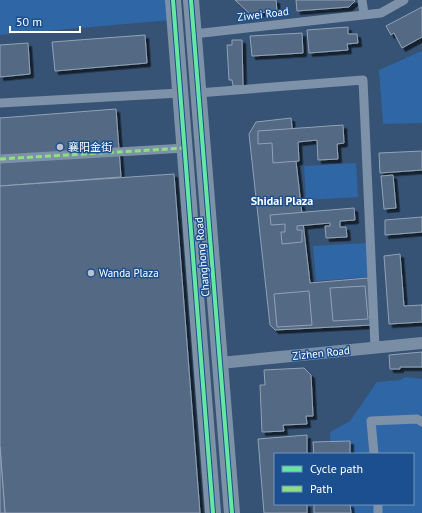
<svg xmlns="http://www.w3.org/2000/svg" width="422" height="513" font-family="'PT Sans','Noto Sans SC',sans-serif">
	<defs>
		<filter id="shadow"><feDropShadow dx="3.5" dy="3.5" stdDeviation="0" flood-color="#0009"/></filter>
	</defs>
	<rect width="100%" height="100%" fill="#365274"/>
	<g fill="#2f66a5">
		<polygon points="0,0 169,0 171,20 0,35"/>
		<polygon points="422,51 422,123 383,124 379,70"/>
		<polygon points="356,163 358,197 306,200 304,166"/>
		<polygon points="366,243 368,277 316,281 313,246"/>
		<polygon points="405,377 422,379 422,513 332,513 332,504 413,504 413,454 331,454 330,432 350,421 377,382 401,380"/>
	</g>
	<g fill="#526984" stroke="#92a2b6" filter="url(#shadow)">
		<polygon points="235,0 276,0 277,11 250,14"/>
		<polygon points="296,0 354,0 355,1 349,7 297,11"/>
		<polygon points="422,7 422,37 402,48 394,33 391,35 386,26"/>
		<polygon points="348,27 348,34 357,34 358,43 347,44 348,50 309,53 307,30"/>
		<polygon points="302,33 303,53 252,56 250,36"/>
		<polygon points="145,35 147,63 55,71 52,42"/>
		<polygon points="232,40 242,40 243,86 233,86 232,80 229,80 227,45 232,45"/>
		<polygon points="28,43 30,74 0,77 0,45"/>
		<polygon points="116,109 121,177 0,186 0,118"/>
		<polygon points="291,118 310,283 368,278 372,325 275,330 270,325 249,134 256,122"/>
		<polygon points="343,125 344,143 337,144 338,159 318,160 317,140 298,142 299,161 273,163 272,143 258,144 258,131"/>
		<polygon points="422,151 422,170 380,173 379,153"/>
		<polygon points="174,174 200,513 5,513 0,447 0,186"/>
		<polygon points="393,175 396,208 384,209 381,176"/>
		<polygon points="354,208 355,220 340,221 340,227 346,227 347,237 326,238 325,226 330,226 330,223 297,226 297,230 302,230 302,242 282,244 281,232 285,232 285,224 271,225 270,215"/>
		<polygon points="422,217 422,232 385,235 385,220"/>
		<polygon points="400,254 404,306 422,305 422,322 389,324 384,256"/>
		<polygon points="365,286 368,319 333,321 330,288"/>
		<polygon points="309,291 312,325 277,327 274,294"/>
		<polygon points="422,352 422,367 400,367 400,369 390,369 389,355"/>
		<polygon points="304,368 311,375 313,416 306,416 307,424 283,425 284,431 262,432 260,385 265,385 264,370"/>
		<polygon points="307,435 307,454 275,454 275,504 307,504 307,513 264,513 258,439"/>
		<polygon points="350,441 350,454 314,454 313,442"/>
		<polygon points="0,447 5,513 0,513"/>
		<polygon points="314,504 350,504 351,513 314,513"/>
	</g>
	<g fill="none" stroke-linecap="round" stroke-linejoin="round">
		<g stroke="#7d92a8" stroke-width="9">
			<polyline points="362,0 364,14"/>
			<polyline points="194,34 381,13 404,0"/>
			<polyline points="198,93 363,80 375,347"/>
			<polyline points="0,103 180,93"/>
			<polyline points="0,159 185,148"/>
			<polyline points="374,454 371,421 417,419 422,422"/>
			<polyline points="378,504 378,513"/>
		</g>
		<polyline stroke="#798da4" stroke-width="12" points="220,363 422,343"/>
		<g stroke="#7e92a7" stroke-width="16">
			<polyline points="173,0 213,513"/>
			<polyline points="191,0 232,513"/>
		</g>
		<polyline stroke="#8de07e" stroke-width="3" stroke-dasharray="6 3" stroke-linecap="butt" points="0,159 185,148"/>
		<g stroke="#1b4f8f" stroke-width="6">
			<g id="cycleway">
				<polyline points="173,0 213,513"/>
				<polyline points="191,0 232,513"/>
			</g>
		</g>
		<use href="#cycleway" stroke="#66e7a1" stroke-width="4"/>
	</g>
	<g fill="#b9c2ce" stroke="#1b4f8f" stroke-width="1.5">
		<circle cx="60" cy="147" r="4"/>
		<circle cx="91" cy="273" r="4"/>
	</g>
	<g text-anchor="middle" stroke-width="3" stroke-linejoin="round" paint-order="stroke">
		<g font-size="11" fill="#fff" stroke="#1b4f8f">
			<text transform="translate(263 14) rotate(-7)" y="4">Ziwei Road</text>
			<text transform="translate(202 257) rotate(-95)" y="4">Changhong Road</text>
			<text transform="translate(321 353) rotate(-6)" y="4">Zizhen Road</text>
		</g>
		<g font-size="11" fill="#fff" stroke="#1b4f8f" text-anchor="start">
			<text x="68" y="151">襄阳金街</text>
			<text x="99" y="277">Wanda Plaza</text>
		</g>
		<g font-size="12" font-weight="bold" fill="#fff" stroke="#1b4f8f">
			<text x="282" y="205">Shidai Plaza</text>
		</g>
	</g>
	<rect x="274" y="453" width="140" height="52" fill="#1b4f8f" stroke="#7695bc"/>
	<rect x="282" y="466" width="20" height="6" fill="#66e7a1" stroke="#7695bc"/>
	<text x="310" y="473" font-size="12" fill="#ffffff">Cycle path</text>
	<rect x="282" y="486" width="20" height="6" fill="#8de07e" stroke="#7695bc"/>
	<text x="310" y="493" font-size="12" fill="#ffffff">Path</text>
	<path d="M10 26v6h70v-6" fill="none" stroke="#ffffff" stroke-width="2"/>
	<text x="16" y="26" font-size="12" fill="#ffffff" stroke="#1b4f8f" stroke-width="3" paint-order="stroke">50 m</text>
</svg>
